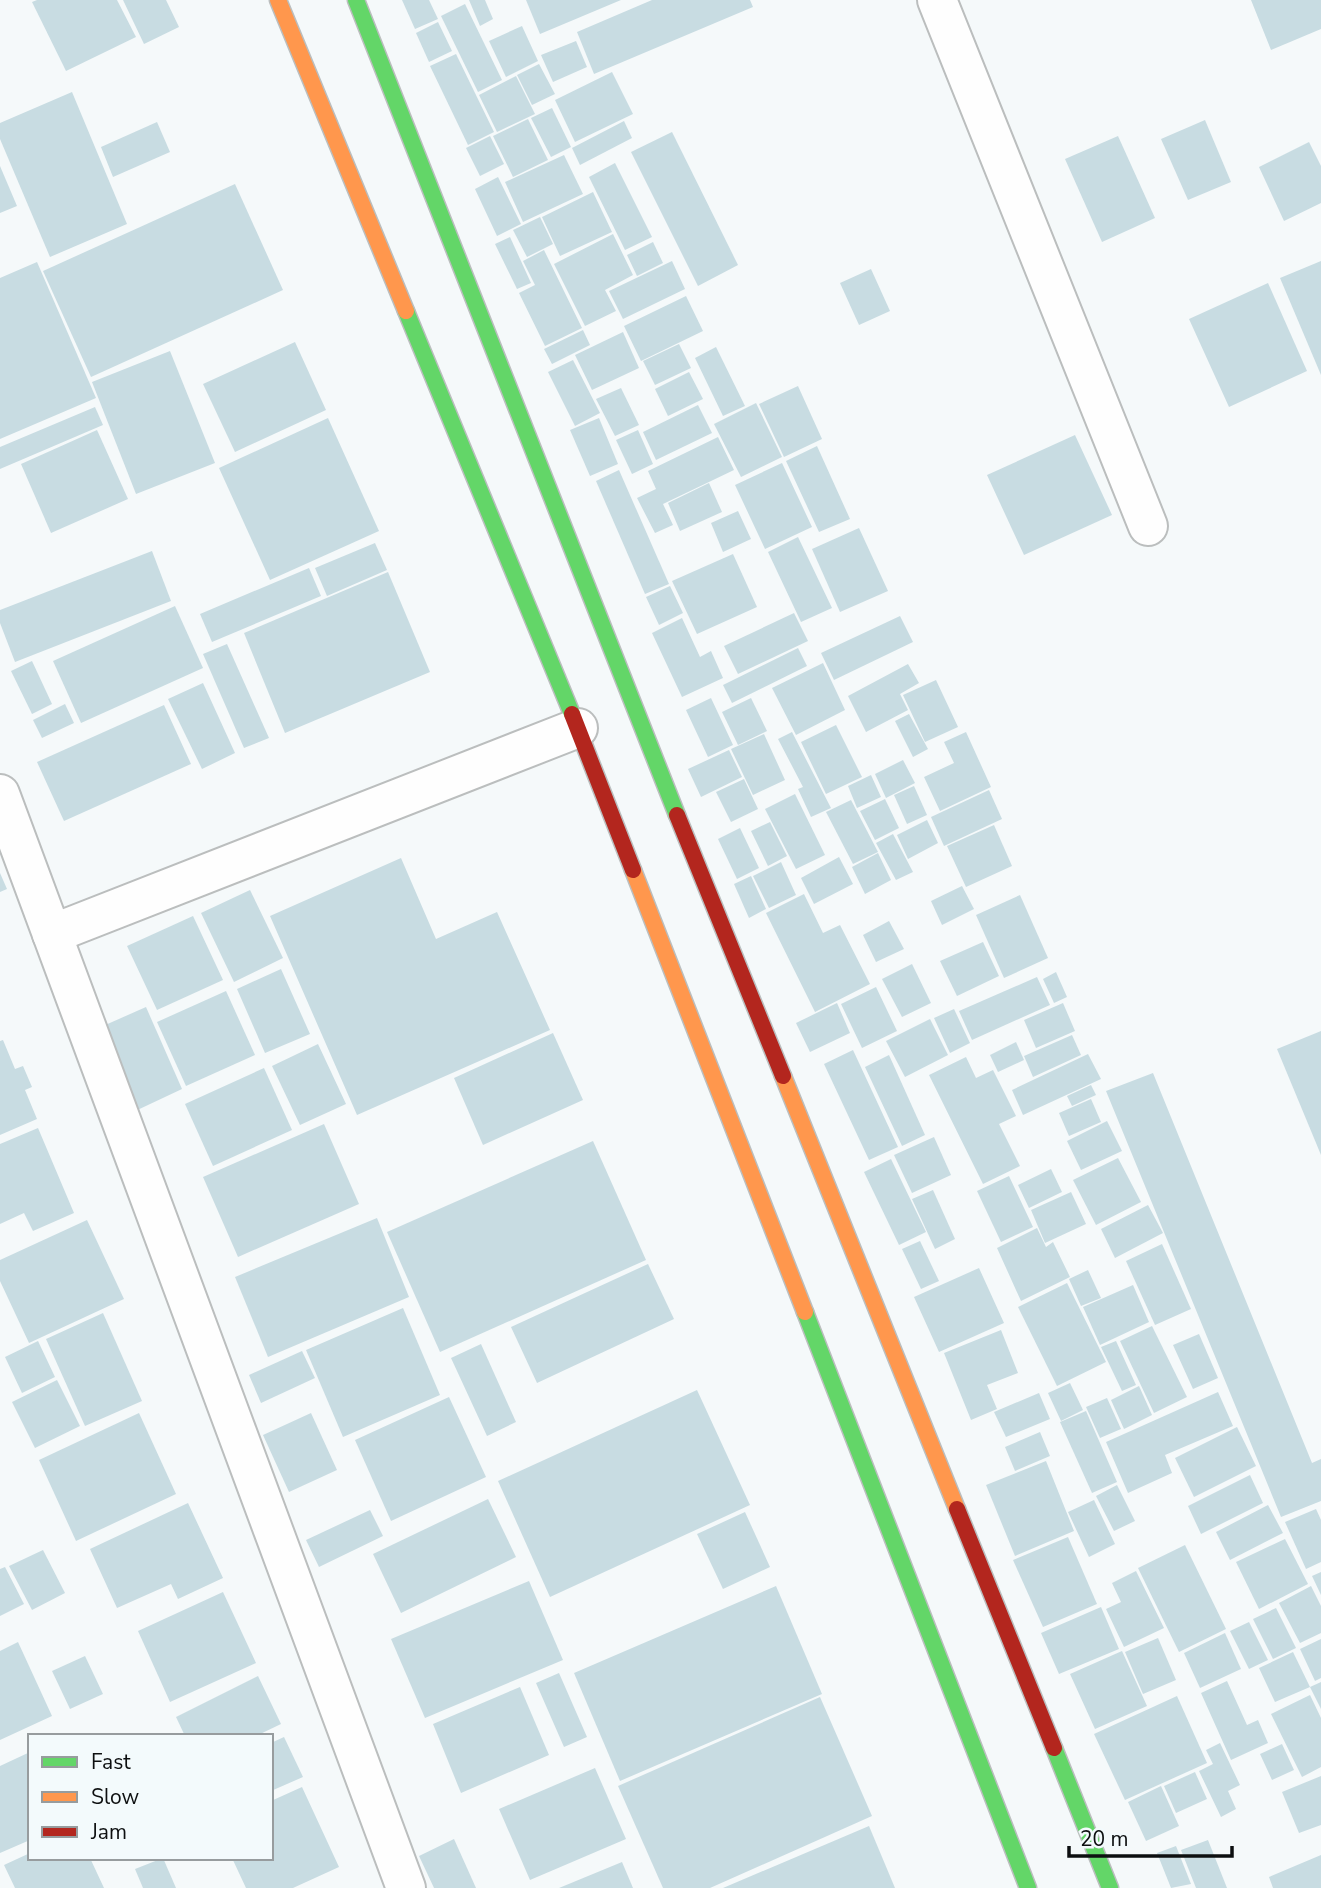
<svg xmlns="http://www.w3.org/2000/svg" width="1321" height="1888" font-family="'Nunito Sans',sans-serif">
	<rect width="100%" height="100%" fill="#f5f9fa"/>
	<g fill="#c8dce2">
		<polygon points="37,0 117,0 136,37 66,71 32,2"/>
		<polygon points="123,0 166,0 179,27 144,44"/>
		<polygon points="402,0 429,0 438,19 415,29"/>
		<polygon points="469,0 485,0 493,19 480,26"/>
		<polygon points="526,0 621,0 540,34"/>
		<polygon points="652,0 750,0 753,7 594,74 577,32"/>
		<polygon points="1251,0 1321,0 1321,29 1271,50"/>
		<polygon points="465,4 502,80 478,92 441,16"/>
		<polygon points="438,22 452,51 429,62 416,33"/>
		<polygon points="522,26 538,61 506,77 489,41"/>
		<polygon points="576,41 587,67 553,82 541,55"/>
		<polygon points="456,54 494,132 468,145 430,66"/>
		<polygon points="539,64 555,94 532,105 517,75"/>
		<polygon points="612,72 633,114 575,142 555,100"/>
		<polygon points="516,76 535,114 497,132 479,95"/>
		<polygon points="72,92 127,224 50,257 0,139 0,123"/>
		<polygon points="552,108 571,147 551,157 531,118"/>
		<polygon points="528,119 548,160 513,177 493,136"/>
		<polygon points="1205,120 1231,182 1188,200 1161,139"/>
		<polygon points="624,121 632,138 580,165 572,148"/>
		<polygon points="157,122 170,152 113,177 101,147"/>
		<polygon points="672,132 738,265 698,286 631,152"/>
		<polygon points="490,136 504,164 480,176 466,148"/>
		<polygon points="1118,136 1155,218 1102,242 1065,159"/>
		<polygon points="1309,142 1321,166 1321,203 1284,221 1259,167"/>
		<polygon points="564,155 583,194 523,222 505,182"/>
		<polygon points="615,163 652,237 625,250 589,177"/>
		<polygon points="0,166 17,206 0,213"/>
		<polygon points="498,177 521,224 497,236 475,189"/>
		<polygon points="235,184 283,290 91,377 43,271"/>
		<polygon points="593,192 612,232 560,256 542,217"/>
		<polygon points="540,217 553,244 527,257 513,230"/>
		<polygon points="613,234 633,275 605,290 616,311 585,326 554,264"/>
		<polygon points="510,237 531,283 517,289 495,244"/>
		<polygon points="653,242 663,263 637,276 627,255"/>
		<polygon points="544,250 582,328 545,346 519,293 535,285 523,261"/>
		<polygon points="672,261 685,289 623,319 609,291"/>
		<polygon points="1321,261 1321,375 1280,278"/>
		<polygon points="37,262 96,398 0,439 0,278"/>
		<polygon points="871,269 890,311 859,325 840,283"/>
		<polygon points="1268,283 1307,371 1229,407 1189,319"/>
		<polygon points="686,296 703,331 641,361 624,326"/>
		<polygon points="583,330 590,345 552,364 544,349"/>
		<polygon points="623,332 639,368 592,390 575,355"/>
		<polygon points="295,342 326,410 235,452 203,384"/>
		<polygon points="679,344 691,368 655,385 643,361"/>
		<polygon points="716,347 745,406 723,416 695,358"/>
		<polygon points="170,351 215,463 136,494 92,382"/>
		<polygon points="573,360 600,413 575,426 548,372"/>
		<polygon points="689,372 703,399 668,416 655,389"/>
		<polygon points="798,386 822,439 784,457 759,404"/>
		<polygon points="621,388 639,425 615,436 596,399"/>
		<polygon points="756,403 782,457 741,477 714,424"/>
		<polygon points="698,405 712,433 656,460 643,432"/>
		<polygon points="95,407 103,425 0,469 0,447"/>
		<polygon points="328,418 379,531 270,580 219,468"/>
		<polygon points="599,418 618,464 590,476 570,430"/>
		<polygon points="97,430 128,499 51,533 21,464"/>
		<polygon points="638,430 653,464 632,474 616,440"/>
		<polygon points="1075,435 1112,515 1024,555 987,475"/>
		<polygon points="718,437 734,470 663,504 673,525 655,533 637,498 656,489 648,471"/>
		<polygon points="817,446 850,519 819,532 786,461"/>
		<polygon points="782,463 812,527 765,549 735,485"/>
		<polygon points="619,470 669,584 645,594 596,481"/>
		<polygon points="709,483 722,512 680,531 668,503"/>
		<polygon points="738,511 751,539 723,552 711,523"/>
		<polygon points="859,528 888,591 840,612 812,549"/>
		<polygon points="798,537 832,608 801,622 768,552"/>
		<polygon points="375,543 387,570 327,596 315,568"/>
		<polygon points="152,551 171,601 15,662 0,623 0,610"/>
		<polygon points="733,554 757,607 697,634 672,581"/>
		<polygon points="309,568 321,596 212,642 200,614"/>
		<polygon points="388,572 430,672 285,733 244,633"/>
		<polygon points="670,586 683,613 659,625 646,597"/>
		<polygon points="175,606 203,668 81,723 53,661"/>
		<polygon points="794,613 808,641 738,674 724,646"/>
		<polygon points="900,616 913,642 834,680 821,653"/>
		<polygon points="682,618 700,657 711,651 723,678 682,697 652,633"/>
		<polygon points="227,644 269,738 244,748 203,654"/>
		<polygon points="798,648 807,666 732,703 723,685"/>
		<polygon points="32,661 52,704 32,714 11,671"/>
		<polygon points="823,663 845,710 796,735 772,688"/>
		<polygon points="908,664 919,683 900,694 908,710 866,732 848,696"/>
		<polygon points="936,680 958,727 925,742 903,695"/>
		<polygon points="203,683 235,753 202,769 168,699"/>
		<polygon points="711,698 733,745 708,757 686,710"/>
		<polygon points="751,698 767,731 738,745 722,712"/>
		<polygon points="65,704 74,723 42,738 33,720"/>
		<polygon points="164,705 191,764 64,821 37,762"/>
		<polygon points="909,714 928,749 913,757 895,721"/>
		<polygon points="836,725 862,777 826,794 801,742"/>
		<polygon points="792,732 831,808 811,817 798,789 803,787 778,739"/>
		<polygon points="966,732 991,787 940,811 924,777 954,763 944,742"/>
		<polygon points="764,734 785,780 753,795 731,749"/>
		<polygon points="729,750 742,777 701,797 688,769"/>
		<polygon points="903,760 915,783 886,798 875,774"/>
		<polygon points="871,775 881,797 857,808 848,786"/>
		<polygon points="744,779 758,809 731,822 716,792"/>
		<polygon points="914,786 927,815 907,824 894,795"/>
		<polygon points="989,790 1002,819 944,846 931,817"/>
		<polygon points="795,794 825,855 796,869 765,809"/>
		<polygon points="885,799 899,828 875,840 860,811"/>
		<polygon points="851,800 878,852 853,864 826,812"/>
		<polygon points="927,820 938,843 908,859 897,835"/>
		<polygon points="770,822 787,856 768,866 751,831"/>
		<polygon points="994,825 1012,866 966,887 947,846"/>
		<polygon points="740,828 759,868 737,879 718,839"/>
		<polygon points="893,834 913,872 896,880 876,843"/>
		<polygon points="878,853 891,880 865,894 852,867"/>
		<polygon points="839,857 853,884 814,904 801,878"/>
		<polygon points="401,858 436,939 497,912 550,1030 357,1115 270,916"/>
		<polygon points="781,862 796,895 769,908 753,876"/>
		<polygon points="0,873 7,889 0,892"/>
		<polygon points="751,876 766,909 749,918 734,884"/>
		<polygon points="962,886 974,909 942,925 931,901"/>
		<polygon points="250,890 283,958 234,982 201,913"/>
		<polygon points="804,894 823,933 840,925 870,984 815,1012 766,913"/>
		<polygon points="1020,895 1048,958 1004,978 976,915"/>
		<polygon points="193,916 223,980 157,1010 127,946"/>
		<polygon points="889,921 904,949 876,962 863,935"/>
		<polygon points="983,942 999,976 957,996 940,961"/>
		<polygon points="912,964 931,1003 902,1017 882,979"/>
		<polygon points="281,969 310,1034 265,1053 237,989"/>
		<polygon points="1056,972 1067,997 1054,1003 1043,979"/>
		<polygon points="1037,977 1050,1005 972,1040 959,1011"/>
		<polygon points="876,987 897,1031 862,1048 841,1004"/>
		<polygon points="226,991 255,1055 186,1086 157,1022"/>
		<polygon points="837,1003 850,1033 810,1052 796,1023"/>
		<polygon points="1063,1003 1075,1031 1036,1048 1024,1020"/>
		<polygon points="146,1007 182,1089 131,1113 94,1030"/>
		<polygon points="954,1009 970,1043 950,1053 934,1018"/>
		<polygon points="930,1019 948,1055 905,1077 886,1041"/>
		<polygon points="1321,1031 1321,1155 1277,1049"/>
		<polygon points="553,1033 583,1100 483,1145 454,1078"/>
		<polygon points="1072,1035 1081,1055 1033,1077 1024,1056"/>
		<polygon points="3,1040 15,1069 23,1066 32,1087 25,1090 37,1119 0,1135 0,1041"/>
		<polygon points="1016,1042 1024,1060 998,1072 990,1055"/>
		<polygon points="318,1044 346,1104 300,1125 272,1066"/>
		<polygon points="853,1050 898,1147 869,1160 824,1064"/>
		<polygon points="1088,1054 1101,1079 1023,1115 1012,1090"/>
		<polygon points="889,1055 925,1135 902,1146 865,1067"/>
		<polygon points="966,1057 976,1078 993,1070 1016,1116 999,1124 1020,1166 983,1184 929,1075"/>
		<polygon points="264,1068 292,1130 213,1166 185,1104"/>
		<polygon points="1153,1073 1312,1463 1321,1459 1321,1501 1281,1517 1106,1091"/>
		<polygon points="1091,1085 1096,1095 1072,1106 1067,1096"/>
		<polygon points="1091,1099 1101,1122 1069,1136 1059,1113"/>
		<polygon points="1107,1121 1122,1151 1081,1170 1067,1141"/>
		<polygon points="324,1124 359,1204 238,1257 203,1177"/>
		<polygon points="38,1128 74,1213 33,1231 24,1213 0,1224 0,1144"/>
		<polygon points="934,1137 951,1175 912,1193 894,1155"/>
		<polygon points="593,1141 646,1260 440,1352 387,1232"/>
		<polygon points="1118,1158 1141,1202 1096,1225 1073,1180"/>
		<polygon points="891,1159 926,1232 899,1245 864,1172"/>
		<polygon points="1051,1169 1062,1192 1029,1208 1018,1185"/>
		<polygon points="1009,1176 1033,1227 1001,1242 977,1191"/>
		<polygon points="933,1190 955,1239 935,1249 912,1199"/>
		<polygon points="1071,1192 1086,1224 1045,1243 1031,1210"/>
		<polygon points="1148,1205 1163,1233 1115,1258 1101,1229"/>
		<polygon points="377,1218 409,1297 268,1357 235,1277"/>
		<polygon points="87,1220 124,1299 29,1343 0,1281 0,1260"/>
		<polygon points="1037,1228 1046,1247 1053,1242 1070,1277 1021,1301 997,1248"/>
		<polygon points="920,1241 939,1281 921,1289 902,1249"/>
		<polygon points="1162,1244 1191,1309 1155,1325 1126,1261"/>
		<polygon points="648,1264 674,1319 537,1383 511,1327"/>
		<polygon points="979,1268 1004,1323 939,1352 914,1297"/>
		<polygon points="1088,1270 1101,1298 1081,1306 1069,1279"/>
		<polygon points="1067,1283 1106,1362 1057,1386 1018,1307"/>
		<polygon points="1133,1285 1149,1322 1100,1345 1083,1307"/>
		<polygon points="403,1308 440,1395 343,1437 306,1350"/>
		<polygon points="103,1313 142,1401 85,1426 46,1339"/>
		<polygon points="1152,1326 1187,1397 1154,1413 1120,1341"/>
		<polygon points="1001,1330 1018,1373 987,1385 997,1409 971,1420 944,1353"/>
		<polygon points="1199,1334 1218,1378 1193,1389 1173,1345"/>
		<polygon points="38,1341 55,1377 22,1393 5,1357"/>
		<polygon points="1116,1341 1136,1385 1122,1391 1101,1347"/>
		<polygon points="481,1344 516,1422 487,1436 451,1358"/>
		<polygon points="302,1351 315,1378 261,1403 249,1375"/>
		<polygon points="57,1380 80,1426 35,1448 12,1402"/>
		<polygon points="1070,1383 1083,1410 1061,1421 1048,1393"/>
		<polygon points="1139,1386 1152,1415 1124,1429 1111,1400"/>
		<polygon points="697,1390 750,1505 550,1597 498,1481"/>
		<polygon points="1218,1392 1233,1426 1165,1455 1172,1473 1128,1493 1106,1442"/>
		<polygon points="1039,1393 1050,1419 1006,1437 994,1412"/>
		<polygon points="449,1397 486,1477 391,1521 355,1440"/>
		<polygon points="1107,1398 1121,1429 1100,1438 1086,1407"/>
		<polygon points="1086,1411 1117,1482 1092,1493 1060,1422"/>
		<polygon points="139,1413 176,1494 76,1541 39,1460"/>
		<polygon points="311,1413 337,1470 289,1492 263,1435"/>
		<polygon points="1237,1427 1256,1466 1194,1497 1175,1458"/>
		<polygon points="1040,1432 1050,1456 1015,1471 1005,1447"/>
		<polygon points="1046,1461 1074,1531 1015,1556 986,1485"/>
		<polygon points="1250,1475 1263,1503 1201,1534 1188,1506"/>
		<polygon points="1117,1485 1135,1521 1114,1531 1096,1496"/>
		<polygon points="488,1499 516,1557 401,1613 373,1554"/>
		<polygon points="1094,1500 1115,1544 1089,1557 1068,1512"/>
		<polygon points="188,1503 223,1578 178,1599 171,1584 117,1608 90,1549"/>
		<polygon points="1268,1505 1283,1533 1230,1560 1216,1532"/>
		<polygon points="1316,1509 1321,1520 1321,1562 1306,1569 1285,1522"/>
		<polygon points="370,1510 383,1536 319,1567 306,1540"/>
		<polygon points="745,1512 770,1567 723,1589 697,1534"/>
		<polygon points="1068,1537 1097,1604 1043,1627 1013,1560"/>
		<polygon points="1285,1539 1308,1584 1259,1609 1236,1562"/>
		<polygon points="1185,1545 1226,1629 1179,1652 1138,1568"/>
		<polygon points="43,1550 65,1593 32,1610 9,1566"/>
		<polygon points="5,1567 24,1604 0,1616 0,1569"/>
		<polygon points="1136,1571 1164,1628 1124,1647 1106,1609 1121,1602 1112,1583"/>
		<polygon points="1321,1572 1321,1595 1312,1576"/>
		<polygon points="529,1581 563,1660 425,1718 391,1639"/>
		<polygon points="776,1586 822,1694 620,1781 574,1673"/>
		<polygon points="1311,1586 1321,1606 1321,1633 1300,1643 1279,1603"/>
		<polygon points="223,1592 256,1663 170,1702 138,1631"/>
		<polygon points="1101,1607 1119,1649 1059,1674 1041,1633"/>
		<polygon points="1276,1608 1296,1648 1273,1659 1253,1619"/>
		<polygon points="1249,1622 1268,1660 1249,1669 1230,1631"/>
		<polygon points="1225,1633 1241,1669 1200,1688 1184,1653"/>
		<polygon points="1158,1638 1176,1680 1143,1694 1125,1652"/>
		<polygon points="1321,1639 1321,1678 1315,1681 1300,1649"/>
		<polygon points="18,1642 52,1716 0,1740 0,1651"/>
		<polygon points="1122,1651 1147,1706 1095,1729 1070,1674"/>
		<polygon points="1293,1652 1310,1687 1275,1702 1259,1668"/>
		<polygon points="85,1656 103,1694 70,1709 52,1671"/>
		<polygon points="559,1673 587,1737 564,1747 536,1683"/>
		<polygon points="258,1676 281,1724 256,1736 185,1736 176,1717"/>
		<polygon points="1227,1681 1247,1725 1258,1720 1268,1743 1231,1760 1201,1693"/>
		<polygon points="1321,1682 1321,1709 1310,1687"/>
		<polygon points="520,1687 549,1755 461,1793 433,1724"/>
		<polygon points="1310,1695 1321,1718 1321,1767 1302,1777 1271,1714"/>
		<polygon points="1177,1696 1207,1763 1125,1800 1094,1734"/>
		<polygon points="820,1697 872,1816 710,1888 663,1888 618,1786"/>
		<polygon points="284,1737 303,1777 271,1791 271,1743"/>
		<polygon points="1220,1743 1240,1785 1228,1791 1236,1809 1221,1817 1199,1771 1213,1764 1206,1750"/>
		<polygon points="1282,1744 1294,1770 1272,1780 1260,1754"/>
		<polygon points="30,1752 30,1840 0,1853 0,1766"/>
		<polygon points="595,1768 626,1839 530,1880 499,1809"/>
		<polygon points="1195,1772 1207,1799 1176,1813 1164,1786"/>
		<polygon points="1321,1776 1321,1825 1299,1833 1282,1792"/>
		<polygon points="1161,1786 1179,1826 1146,1841 1128,1802"/>
		<polygon points="302,1787 339,1867 293,1888 246,1888 232,1858 271,1858 271,1801"/>
		<polygon points="869,1826 895,1888 723,1888"/>
		<polygon points="454,1839 476,1888 434,1888 419,1856"/>
		<polygon points="1208,1840 1227,1888 1196,1888 1181,1850"/>
		<polygon points="1176,1846 1191,1884 1171,1888 1157,1853"/>
		<polygon points="30,1853 30,1858 90,1858 104,1888 15,1888 4,1865"/>
		<polygon points="1321,1855 1321,1888 1273,1888 1269,1877"/>
		<polygon points="163,1858 176,1888 143,1888 135,1869"/>
		<polygon points="622,1862 633,1888 559,1888"/>
	</g>
	<g fill="none" stroke-linecap="round" stroke-linejoin="round">
		<g stroke="#bbbebe" stroke-width="42">
			<g id="street">
				<polyline points="937,0 1148,526"/>
				<polyline points="0,794 406,1888"/>
				<polyline points="52,934 578,728"/>
			</g>
		</g>
		<g stroke="#bbbebe" stroke-width="19">
			<g id="fast">
				<polyline points="356,0 677,815"/>
				<polyline points="406,311 572,714"/>
				<polyline points="805,1312 1028,1888"/>
				<polyline points="1054,1748 1110,1888"/>
			</g>
		</g>
		<g stroke="#bbbebe" stroke-width="19">
			<g id="slow">
				<polyline points="278,0 406,311"/>
				<polyline points="633,870 805,1312"/>
				<polyline points="783,1076 957,1509"/>
			</g>
		</g>
		<g stroke="#bbbebe" stroke-width="19">
			<g id="jam">
				<polyline points="572,714 633,870"/>
				<polyline points="677,815 783,1076"/>
				<polyline points="957,1509 1054,1748"/>
			</g>
		</g>
		<use href="#street" stroke="#fefefe" stroke-width="38"/>
		<use href="#fast" stroke="#63d668" stroke-width="16"/>
		<use href="#slow" stroke="#ff974d" stroke-width="16"/>
		<use href="#jam" stroke="#b3261e" stroke-width="16"/>
	</g>
	<rect x="28" y="1734" width="245" height="126" fill="#f3fafc" stroke="#979c9e" stroke-width="2"/>
	<rect x="42" y="1757" width="35" height="10" fill="#63d668" stroke="#979c9e" stroke-width="2"/>
	<text x="91" y="1769" font-size="21" fill="#0d0f10">Fast</text>
	<rect x="42" y="1792" width="35" height="10" fill="#ff974d" stroke="#979c9e" stroke-width="2"/>
	<text x="91" y="1804" font-size="21" fill="#0d0f10">Slow</text>
	<rect x="42" y="1827" width="35" height="10" fill="#b3261e" stroke="#979c9e" stroke-width="2"/>
	<text x="91" y="1839" font-size="21" fill="#0d0f10">Jam</text>
	<path d="M1069 1846v10h163v-10" fill="none" stroke="#0d0f10" stroke-width="3.5"/>
	<text x="1080" y="1846" font-size="21" fill="#0d0f10" stroke="#f3fafc" stroke-width="5" paint-order="stroke">20 m</text>
</svg>
